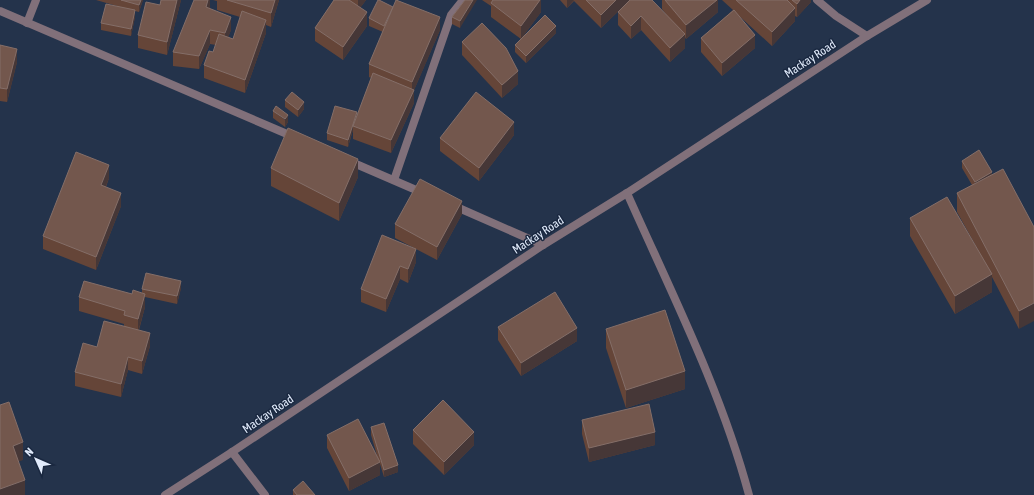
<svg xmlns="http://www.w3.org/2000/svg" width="1034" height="495" font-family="'Asap Condensed',sans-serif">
	<rect width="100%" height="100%" fill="#24334b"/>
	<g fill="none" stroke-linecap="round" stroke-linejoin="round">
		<g stroke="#81707a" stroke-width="8">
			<polyline points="817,0 836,16 867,36"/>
			<polyline points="0,11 294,137"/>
			<polyline points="27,23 36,0"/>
			<polyline points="349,161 423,193"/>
			<polyline points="394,180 451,15 463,0"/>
			<path d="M627 193C671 292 721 390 749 495"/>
			<polyline points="452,205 543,245"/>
			<polyline points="232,452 265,495"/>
			<polyline points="165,495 232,452 543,245 627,193 867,36 927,0"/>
		</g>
	</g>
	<g fill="#654538">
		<polygon points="96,0 143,0 139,12 135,11 135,17 131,36 101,30 101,23 117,6"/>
		<polygon points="161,0 181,0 167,55 138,48 138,35 160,5"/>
		<polygon points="210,0 210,9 231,30 228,37 233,39 240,17 217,10 217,1 213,0 279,0 271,27 266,25 266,33 245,93 204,78 204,65 213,52 216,45 210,44 199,69 173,66 173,52"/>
		<polygon points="334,0 366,0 360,8 367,26 343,60 315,41 315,28"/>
		<polygon points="465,0 460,28 452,24 452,17"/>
		<polygon points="482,0 541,0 541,12 521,39 556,33 526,63 515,52 515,45 521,39 491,17 491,6"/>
		<polygon points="560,0 629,0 629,1 601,28 574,1 567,8"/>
		<polygon points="662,0 718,0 718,12 686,39 685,37 685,48 670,62 641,30 631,39 618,25 618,12 668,17 662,9"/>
		<polygon points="722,0 811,0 811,2 797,17 795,16 795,21 772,46 737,14 755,48 722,76 701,52 701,38 733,10"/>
		<polygon points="369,18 440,30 414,90 414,103 391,153 353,139 353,130 348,147 327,140 327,133 357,117 371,78 369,77 369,64 383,32 369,26"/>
		<polygon points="462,42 518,84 502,98 462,55"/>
		<polygon points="0,45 17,62 7,102 0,101"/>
		<polygon points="285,100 304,109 298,117 285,107"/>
		<polygon points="273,111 288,122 285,127 273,118"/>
		<polygon points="514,135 479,181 440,151 440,138"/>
		<polygon points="962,161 992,175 1034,227 1019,329 992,277 992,292 955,314 910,236 910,218 978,250 957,212 957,193 972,185 962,168"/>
		<polygon points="271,168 358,177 339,221 271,186"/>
		<polygon points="109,178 106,187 121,206 96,270 43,249 43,236"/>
		<polygon points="462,214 437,260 416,249 416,262 408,283 400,279 386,312 361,302 361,289 414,248 395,238 395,224"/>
		<polygon points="181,288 177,304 145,297 145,307 139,330 150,346 142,374 128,370 121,397 75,386 75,372 124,326 124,324 79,311 79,297 132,294 142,293 142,289"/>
		<polygon points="498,327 577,341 521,376 498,340"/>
		<polygon points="606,329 685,389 626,408 606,348"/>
		<polygon points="582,420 655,445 589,462 582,434"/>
		<polygon points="371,427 398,472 384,477 380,464 380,475 349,491 327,448 327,435 378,459 371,435"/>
		<polygon points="413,430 474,445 444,475 413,444"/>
		<polygon points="293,490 315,495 293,495"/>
	</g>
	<g fill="#463737">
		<polygon points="141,0 143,0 139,12 139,5"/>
		<polygon points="177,0 181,0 167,55 167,42"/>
		<polygon points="208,0 210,0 210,7 206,20 206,7"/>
		<polygon points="275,0 279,0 271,27 271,13"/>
		<polygon points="358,0 366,0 358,11"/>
		<polygon points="473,0 477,0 460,28 460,21"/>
		<polygon points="540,0 541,0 541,12 521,39 521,26"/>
		<polygon points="567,0 574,0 567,8"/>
		<polygon points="616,0 629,0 629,1 601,28 601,15"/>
		<polygon points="717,0 718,0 718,12 686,39 686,25"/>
		<polygon points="800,0 811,0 811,2 797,17 797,4"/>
		<polygon points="795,8 795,21 772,46 772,32"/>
		<polygon points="135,10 135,17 131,36 131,29"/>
		<polygon points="367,12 367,26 343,60 343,47"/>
		<polygon points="641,16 641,30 631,39 631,26"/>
		<polygon points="231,17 231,30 225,46 225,33"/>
		<polygon points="440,17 440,30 412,95 412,82"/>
		<polygon points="266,20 266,33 245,93 245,80"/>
		<polygon points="556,26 556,33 526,63 526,56"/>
		<polygon points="210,30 210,44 199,69 199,56"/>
		<polygon points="685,34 685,48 670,62 670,48"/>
		<polygon points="755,35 755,48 722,76 722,63"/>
		<polygon points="17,49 17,62 7,102 7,89"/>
		<polygon points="518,71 518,84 502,98 502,85"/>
		<polygon points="414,90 414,103 391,153 391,140"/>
		<polygon points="304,102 304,109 298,117 298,110"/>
		<polygon points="357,112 357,120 353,126 353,130 348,147 348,140"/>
		<polygon points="288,115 288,122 285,127 285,119"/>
		<polygon points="514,122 514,135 479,181 479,168"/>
		<polygon points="358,159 358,177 339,221 339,203"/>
		<polygon points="109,165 109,178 101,199 101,185"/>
		<polygon points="992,172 992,179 975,190 975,182"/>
		<polygon points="121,193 121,206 96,270 96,257"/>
		<polygon points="462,201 462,214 437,260 437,247"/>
		<polygon points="416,249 416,262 408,283 408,269"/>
		<polygon points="400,266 400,279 386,312 386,299"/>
		<polygon points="992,274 992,292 955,314 955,296"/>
		<polygon points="181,281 181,288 177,304 177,296"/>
		<polygon points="145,294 145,307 138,332 138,319"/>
		<polygon points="1034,303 1034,321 1019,329 1019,311"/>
		<polygon points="577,328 577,341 521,376 521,363"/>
		<polygon points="150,333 150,346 142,374 142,361"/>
		<polygon points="128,357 128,370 121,397 121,384"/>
		<polygon points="685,371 685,389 626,408 626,390"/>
		<polygon points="474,432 474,445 444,475 444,462"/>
		<polygon points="655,432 655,445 589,462 589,448"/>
		<polygon points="23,442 23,460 13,464 13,446"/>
		<polygon points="380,462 380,475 349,491 349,478"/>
		<polygon points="398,465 398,472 384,477 384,470"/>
		<polygon points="25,480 25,495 0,495 0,489"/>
	</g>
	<g fill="#73574d" stroke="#846e68">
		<polygon points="121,0 141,0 139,5"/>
		<polygon points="161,0 177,0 167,42 138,35 146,2 160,5"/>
		<polygon points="194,0 208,0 206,7 231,17 225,33 210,30 199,56 173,52"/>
		<polygon points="227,0 275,0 271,13"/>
		<polygon points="334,0 349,0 367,12 343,47 315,28"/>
		<polygon points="378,0 379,0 393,7 384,26 369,18"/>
		<polygon points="396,0 440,17 412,82 369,64"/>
		<polygon points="465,0 473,0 460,21 452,17"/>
		<polygon points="493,0 540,0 521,26 491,3"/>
		<polygon points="586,0 616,0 601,15"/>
		<polygon points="630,0 652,0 685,34 670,48 641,16 631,26 618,12"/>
		<polygon points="665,0 717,0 686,25"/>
		<polygon points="736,0 787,0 795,8 772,32"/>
		<polygon points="792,0 800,0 797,4"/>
		<polygon points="106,4 135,10 131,29 101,23"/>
		<polygon points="734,10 755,35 722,63 701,38"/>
		<polygon points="242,11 266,20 245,80 204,65 209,51 213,52 219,34 233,39"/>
		<polygon points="545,15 556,26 526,56 515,45"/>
		<polygon points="482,23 506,48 518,71 502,85 462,42"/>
		<polygon points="0,45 17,49 7,89 0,88"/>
		<polygon points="373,73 414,90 391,140 353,126"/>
		<polygon points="292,92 304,102 298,110 285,100"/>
		<polygon points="476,92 514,122 479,168 440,138"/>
		<polygon points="276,106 288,115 285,119 273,111"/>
		<polygon points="335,106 357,112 348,140 327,133"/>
		<polygon points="288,128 358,159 339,203 271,168"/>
		<polygon points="979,150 992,172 975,182 962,161"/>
		<polygon points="76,152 109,165 101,185 121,193 96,257 43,236"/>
		<polygon points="1003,169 1034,227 1034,303 1019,311 957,193"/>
		<polygon points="420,179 462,201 437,247 395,224"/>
		<polygon points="947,197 992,274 955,296 910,218"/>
		<polygon points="382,235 416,249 408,269 400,266 386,299 361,289"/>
		<polygon points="146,273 181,281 177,296 142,289"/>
		<polygon points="84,281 132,294 133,290 145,294 138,319 124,315 125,311 79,297"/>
		<polygon points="555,292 577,328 521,363 498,327"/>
		<polygon points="665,310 685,371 626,390 606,329"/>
		<polygon points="104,321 150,333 142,361 128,357 121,384 75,372 83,343 97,347"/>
		<polygon points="443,400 474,432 444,462 413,430"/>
		<polygon points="9,402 23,442 13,446 25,480 0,489 0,405"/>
		<polygon points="649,404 655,432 589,448 582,420"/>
		<polygon points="358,419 380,462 349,478 327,435"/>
		<polygon points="384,423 398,465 384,470 371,427"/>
		<polygon points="303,481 315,495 297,495 293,490"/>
	</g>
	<g text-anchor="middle" stroke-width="3" stroke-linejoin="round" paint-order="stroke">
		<g font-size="12" fill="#e1ebfb" stroke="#1a2840">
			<text transform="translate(810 59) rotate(-33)" y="4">Mackay Road</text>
			<text transform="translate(538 235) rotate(-33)" y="4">Mackay Road</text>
			<text transform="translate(268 414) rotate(-34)" y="4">Mackay Road</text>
		</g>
	</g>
	<g transform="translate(36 459) rotate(315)" stroke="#1a2840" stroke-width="3" paint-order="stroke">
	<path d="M0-3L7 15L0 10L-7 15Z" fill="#e1ebfb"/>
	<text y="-6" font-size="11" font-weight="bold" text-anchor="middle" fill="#e1ebfb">N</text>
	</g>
</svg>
